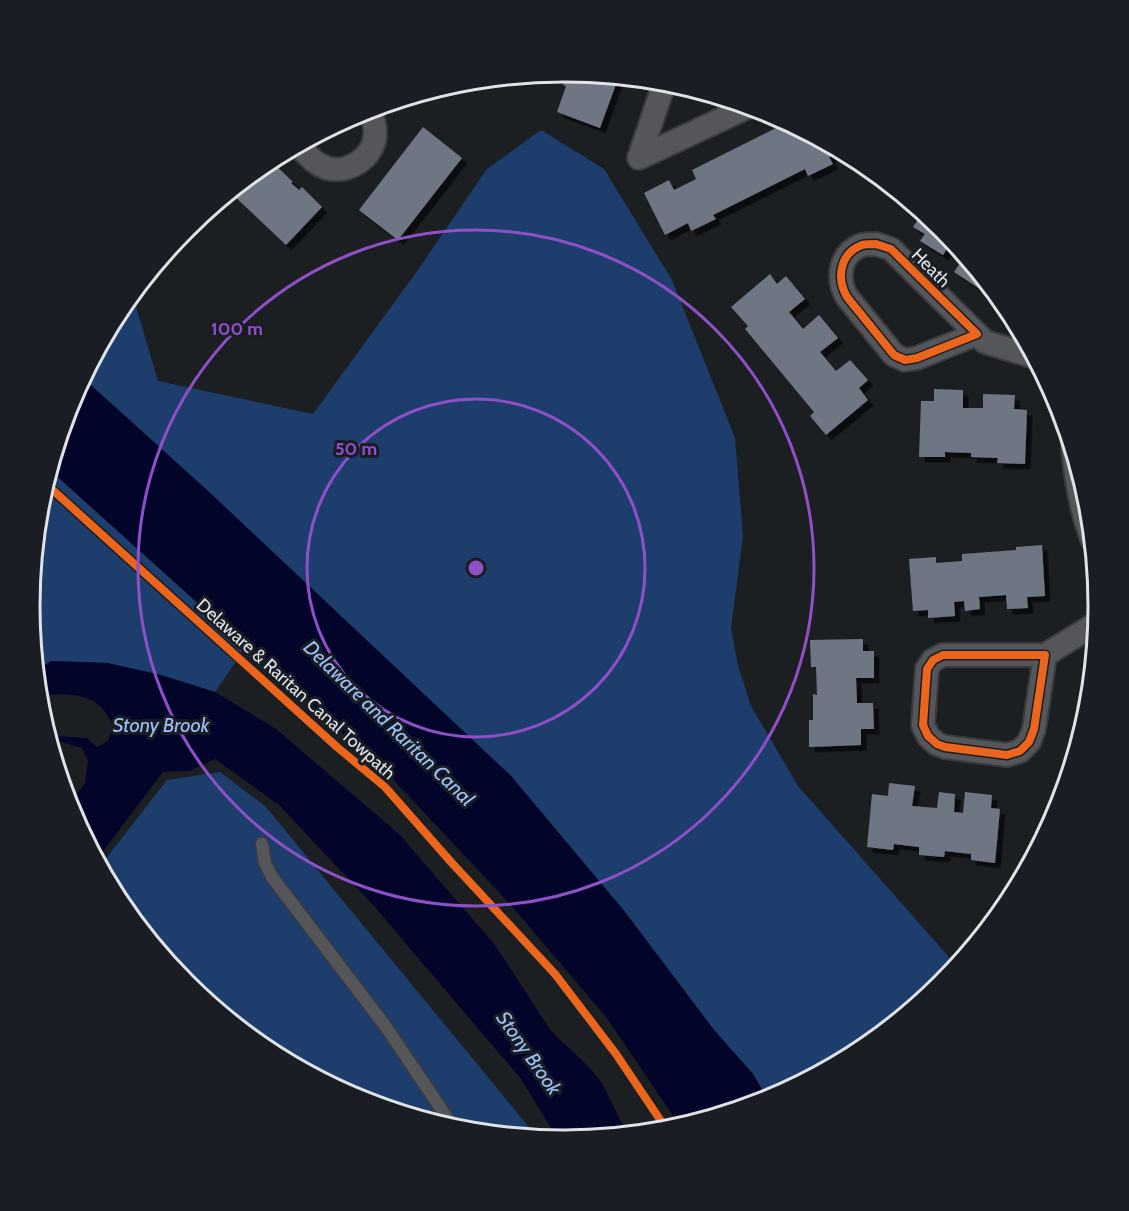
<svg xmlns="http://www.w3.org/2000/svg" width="1129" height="1211" font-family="Cabin,sans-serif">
	<defs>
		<filter id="shadow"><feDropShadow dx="5.5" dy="5.5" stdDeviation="0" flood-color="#0009"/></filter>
	</defs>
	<rect width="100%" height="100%" fill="#1c1f22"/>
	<g fill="#1d3d6c">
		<polygon points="541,130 604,169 672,280 735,438 743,536 731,628 738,666 751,706 798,786 949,957 952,971 942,984 861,1050 768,1100 753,1074 714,1030 625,912 511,776 208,491 83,378 120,308 132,293 158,381 313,414 415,274 487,169"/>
		<polygon points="50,470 246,647 215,692 161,675 107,663 51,661 36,671 30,605 40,501"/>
		<polygon points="220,772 266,807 537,1137 460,1130 360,1099 267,1050 186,983 120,902 100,866 167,780"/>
	</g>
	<g fill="#03042a">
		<polygon points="83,378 208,491 511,776 625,912 714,1030 753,1074 768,1100 680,1126 606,1017 509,903 388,774 50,470 71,401"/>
		<path d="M51 661 107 663 161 675 215 692 276 729 399 834 495 945 551 1031 589 1067 602 1083 627 1134 564 1140 558 1139 521 1079 374 906 279 805 215 759 189 771 163 772 97 859 71 810 69 803 85 783 88 761 82 748 54 740H50L47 731 55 736 87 738 97 747 108 741 113 726C99 691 71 694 39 695L36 671Z"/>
	</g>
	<g fill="#6e7683" filter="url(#shadow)">
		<polygon points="568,71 619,76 600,128 557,112 566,86 563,85"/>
		<polygon points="786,123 792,135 803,130 842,151 829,157 833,164 808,176 805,169 713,215 716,219 691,231 688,223 665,235 644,193 669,180 674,190 696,179 692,170"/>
		<polygon points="423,127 462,158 398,240 359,210"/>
		<polygon points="270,160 293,182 291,183 299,190 302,187 322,207 286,245 230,192"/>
		<polygon points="923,212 943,228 956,244 951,242 943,255 920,241 925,234 913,227"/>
		<polygon points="961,250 988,283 983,291 954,272 960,263 954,259"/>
		<polygon points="770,274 777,284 786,276 805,299 789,312 803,329 819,315 838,338 820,352 836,371 850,360 868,380 859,388 868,400 826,435 810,416 814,412 745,329 748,326 731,307"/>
		<polygon points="934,389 963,390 963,408 983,408 983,394 1015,395 1014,409 1027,410 1025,464 997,463 998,458 971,457 971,453 945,452 945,457 919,457 921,401 934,401"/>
		<polygon points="1042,545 1045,596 1027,597 1028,608 1007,609 1006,595 979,597 980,609 965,611 964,601 954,602 955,616 928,618 928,610 913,611 909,559 936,557 936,563 962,561 962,554 1016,550 1016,547"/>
		<polygon points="863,639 863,651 874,651 874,678 856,678 857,703 873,703 874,729 861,729 861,745 809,747 809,720 813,720 813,694 817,695 816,667 811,667 810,640"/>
		<polygon points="1080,692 1090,694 1088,711 1076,708"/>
		<polygon points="1075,717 1086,720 1081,735 1071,733"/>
		<polygon points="1069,750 1076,751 1066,785 1061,784"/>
		<polygon points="889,783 915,786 912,806 937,808 939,792 955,794 954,812 963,813 965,792 992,795 991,808 1000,809 995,863 971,860 971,854 945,851 944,857 919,855 919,847 894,844 893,850 867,847 872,794 888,796"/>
	</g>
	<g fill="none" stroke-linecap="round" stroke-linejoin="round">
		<g stroke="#3a3c3f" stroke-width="15">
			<polyline id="service" points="262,844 265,863 272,877 386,1027 454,1128"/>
		</g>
		<g stroke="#3a3c3f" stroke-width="26">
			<g id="minor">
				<polyline points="665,81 639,158 750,106"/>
				<path d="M298 145C307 154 314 164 327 168 348 174 373 158 375 136 376 126 373 117 368 109"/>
				<path d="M876 244 891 249 977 334 917 358 905 360 894 355 847 297C836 278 840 253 862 245 867 244 872 244 876 244Z"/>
				<polyline points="977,334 985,342 1035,357"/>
				<path d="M1073 449C1076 480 1081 510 1092 539"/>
				<polygon points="943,655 1045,655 1034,729 1029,742 1020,751 1007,755 945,747 937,744 928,736 923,725 927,669 933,660"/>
				<polyline points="1045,655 1097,623"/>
			</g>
		</g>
		<use href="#service" stroke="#545659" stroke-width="12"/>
		<use href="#minor" stroke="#545659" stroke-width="22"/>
		<g stroke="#1a1e24" stroke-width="11">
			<g id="cycleway">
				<path d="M876 244 891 249 977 334 917 358 905 360 894 355 847 297C836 278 840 253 862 245 867 244 872 244 876 244Z"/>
				<polyline points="46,484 337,747 385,787 451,862 555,974 616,1054 667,1130"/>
				<polygon points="943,655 1045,655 1034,729 1029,742 1020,751 1007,755 945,747 937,744 928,736 923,725 927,669 933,660"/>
			</g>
		</g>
		<use href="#cycleway" stroke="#eb651d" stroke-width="8"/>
	</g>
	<g fill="none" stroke="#8f50c7" stroke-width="3">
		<circle cx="476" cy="568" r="169"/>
		<circle cx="476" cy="568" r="338"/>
	</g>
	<g text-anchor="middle" stroke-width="6" stroke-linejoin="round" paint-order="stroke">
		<g font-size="18" fill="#dfe2e6" stroke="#1a1e24">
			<text transform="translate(931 268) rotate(45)" y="6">Heath</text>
			<text transform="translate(296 689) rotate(42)" y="6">Delaware &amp; Raritan Canal Towpath</text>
		</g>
		<g font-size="20" font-style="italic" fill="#9dc1f7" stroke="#1a1e24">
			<text transform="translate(389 723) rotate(44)" y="7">Delaware and Raritan Canal</text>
			<text x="161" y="732">Stony Brook</text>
			<text transform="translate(529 1053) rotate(55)" y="7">Stony Brook</text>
		</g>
	</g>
	<path d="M0 0H1129V1211H0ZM40 606a524 524 0 1 1 1048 0a524 524 0 1 1-1048 0Z" fill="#1a1e24" fill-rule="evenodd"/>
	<path fill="none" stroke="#dfe2e6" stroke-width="3" d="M40 606a524 524 0 1 1 1048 0a524 524 0 1 1-1048 0Z"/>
	<circle cx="476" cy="568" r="9" fill="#8f50c7" stroke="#1a1e24" stroke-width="3"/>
	<g font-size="18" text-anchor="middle" font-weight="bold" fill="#8f50c7" stroke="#1a1e24" stroke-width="6" stroke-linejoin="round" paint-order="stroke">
		<text x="237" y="335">100 m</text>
		<text x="356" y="455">50 m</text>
	</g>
</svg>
